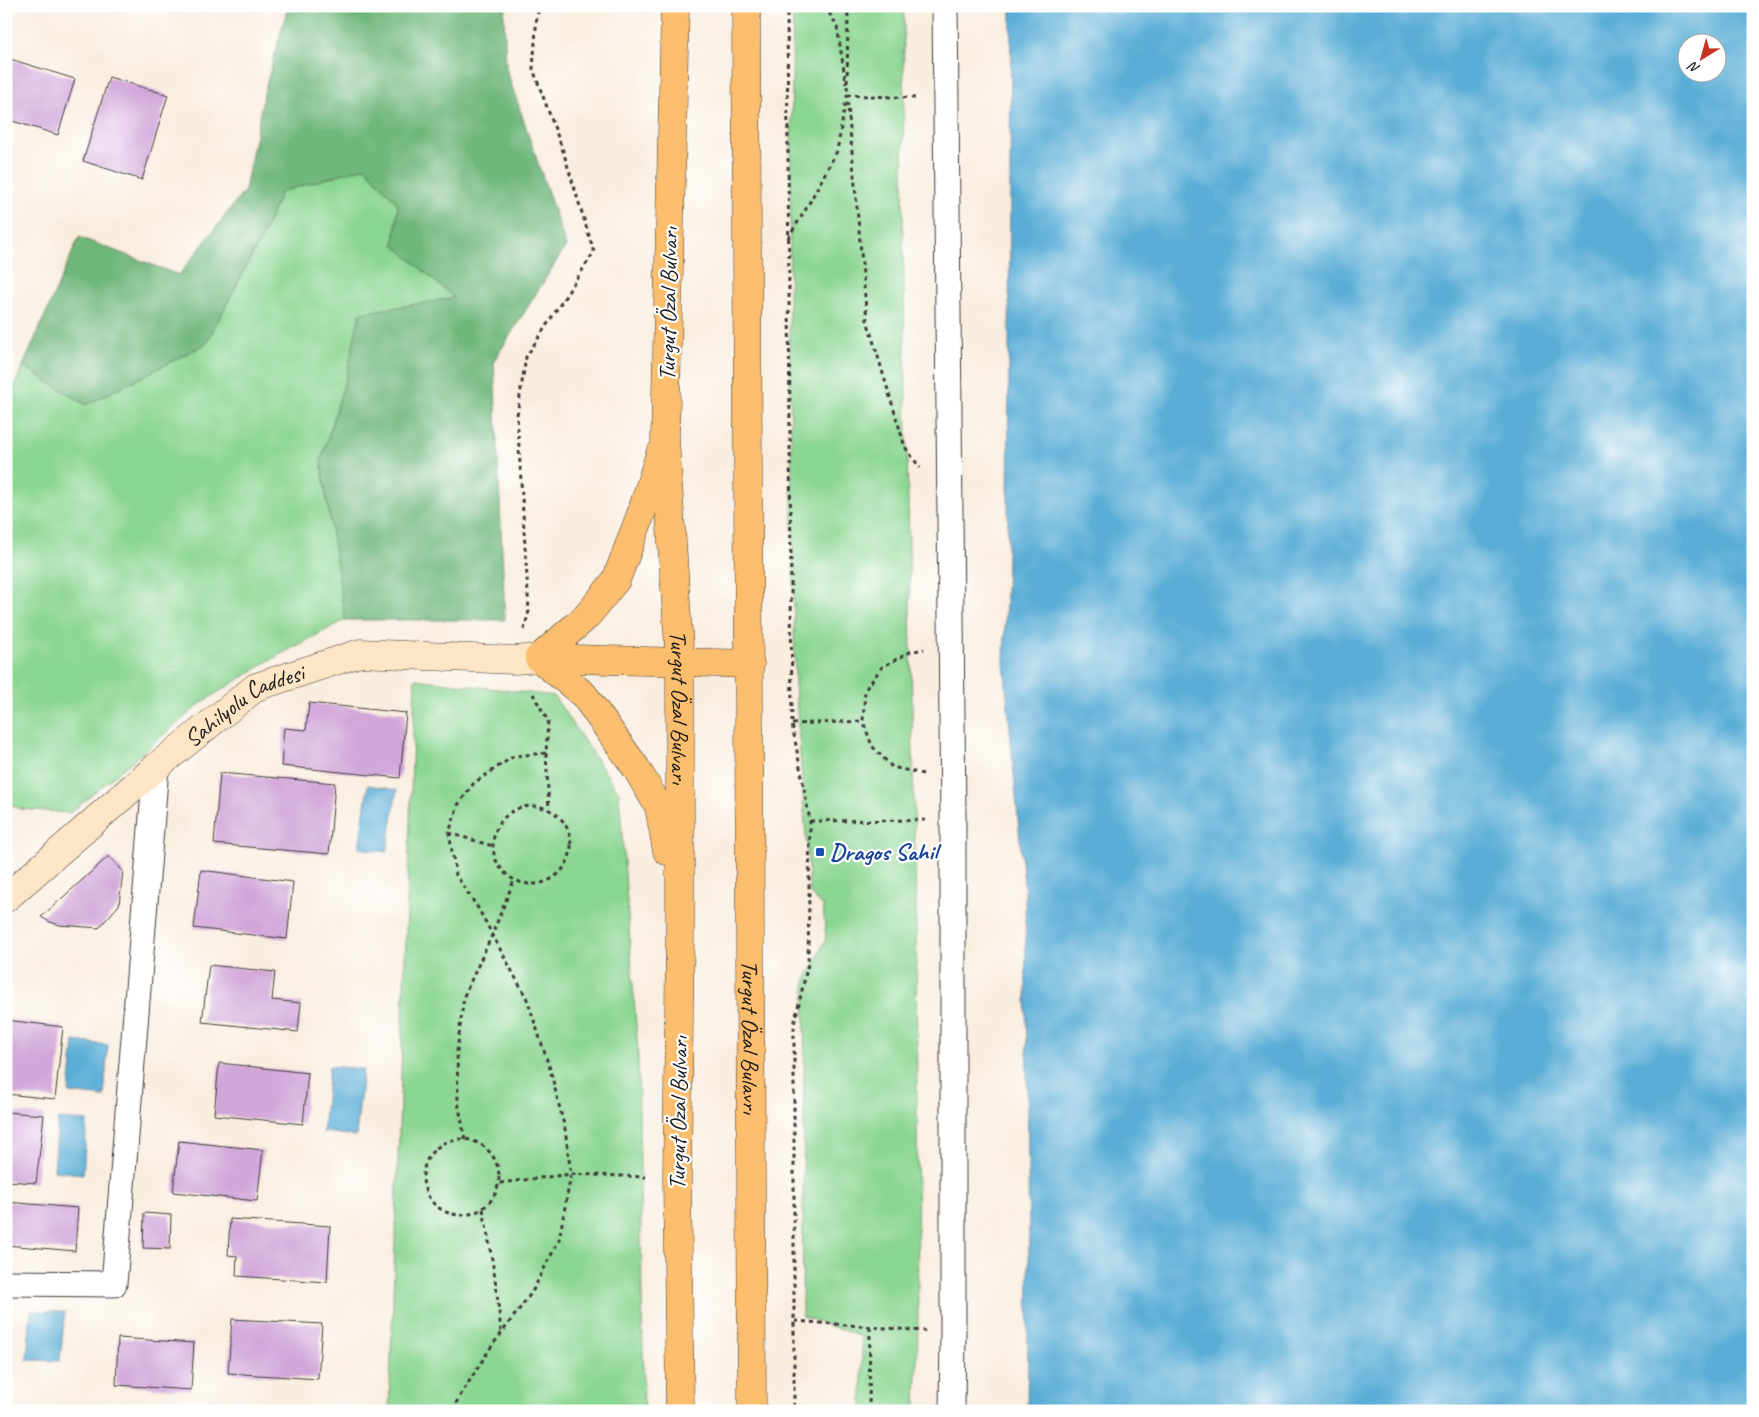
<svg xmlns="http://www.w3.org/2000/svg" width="1759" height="1417" font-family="Caveat,sans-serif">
	<rect width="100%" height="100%" fill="#fff"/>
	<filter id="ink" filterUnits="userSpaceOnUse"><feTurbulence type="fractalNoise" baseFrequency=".02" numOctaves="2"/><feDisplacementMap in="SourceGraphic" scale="10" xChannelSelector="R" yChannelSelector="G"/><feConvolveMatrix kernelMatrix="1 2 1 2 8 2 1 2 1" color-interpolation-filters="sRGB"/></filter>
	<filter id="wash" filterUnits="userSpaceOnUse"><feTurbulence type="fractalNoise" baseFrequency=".0096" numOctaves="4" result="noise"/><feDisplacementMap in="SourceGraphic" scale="20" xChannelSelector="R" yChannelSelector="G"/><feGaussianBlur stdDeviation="1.12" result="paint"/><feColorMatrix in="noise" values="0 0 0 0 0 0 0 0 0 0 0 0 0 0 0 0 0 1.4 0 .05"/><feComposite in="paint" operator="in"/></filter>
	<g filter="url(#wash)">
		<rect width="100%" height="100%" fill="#f9edde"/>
		<g fill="#8bd692" stroke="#547957">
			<polygon points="793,6 904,6 903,240 916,911 918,1324 916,1411 862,1411 862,1337 802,1316 805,982 826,939 823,906 810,894 795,683 789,309"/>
			<polygon points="365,167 398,204 394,245 455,298 360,314 347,374 321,461 345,620 270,660 204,701 70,813 21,809 6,803 6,406 23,366 86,405 206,344 263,235 281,192"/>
			<polygon points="415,679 554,696 619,793 638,1052 644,1411 389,1411"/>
		</g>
		<polygon fill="#70b77c" stroke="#466a4c" points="288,6 506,6 504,13 506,68 566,246 494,361 505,620 345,620 321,461 347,374 360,313 454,298 394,245 398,204 365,167 281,192 263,234 206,344 86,405 23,366 79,237 179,275 245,190 264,93"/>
		<g fill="#5aadd6" stroke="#3b6479" fill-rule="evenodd">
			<path d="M1011 6H1753V1411H1027L1029 1255 1025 895 1004 663 1008 521ZM1686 42H1716V72H1686Z"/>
			<polygon points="368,785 397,790 387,852 359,848"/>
			<polygon points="74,1041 108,1045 104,1097 69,1093"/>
			<polygon points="329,1066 363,1069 356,1136 323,1132"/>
			<polygon points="58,1119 87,1121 83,1174 54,1171"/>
			<polygon points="31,1311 65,1312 60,1361 27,1360"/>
		</g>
		<g id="blocks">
			<g fill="#d1a6d9">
				<polygon points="10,59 75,79 58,135 6,119 6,71"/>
				<polygon points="109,77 168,95 142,180 83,161"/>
				<polygon points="309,703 406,713 400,778 281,766 284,728 306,730"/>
				<polygon points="220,773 335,783 329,854 214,844"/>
				<polygon points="109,856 123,871 119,905 99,928 60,925 50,922 41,917"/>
				<polygon points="201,870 293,882 287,939 194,928"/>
				<polygon points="209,965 275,972 272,1000 301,1003 298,1032 202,1022"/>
				<polygon points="6,1020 63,1027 55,1099 6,1094"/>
				<polygon points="219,1063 308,1073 303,1124 214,1115"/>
				<polygon points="6,1112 44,1115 36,1183 6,1181"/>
				<polygon points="179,1141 263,1150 257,1201 173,1192"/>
				<polygon points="6,1202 78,1208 75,1251 6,1245"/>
				<polygon points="144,1213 171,1215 170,1249 143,1248"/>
				<polygon points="230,1219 330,1226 327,1282 236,1276 237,1256 228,1255"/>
				<polygon points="232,1319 322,1324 318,1379 228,1373"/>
				<polygon points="118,1338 194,1343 191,1390 116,1385"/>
			</g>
		</g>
	</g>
	<g filter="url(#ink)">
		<use href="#blocks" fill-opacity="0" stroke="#3d3b39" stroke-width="1"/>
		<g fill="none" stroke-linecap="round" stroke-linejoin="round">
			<g stroke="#3d3b39" stroke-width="27">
				<g id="street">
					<polyline points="945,6 953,819 953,1333 952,1411"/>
					<polyline points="6,1283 114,1284 156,767"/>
				</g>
			</g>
			<g stroke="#3d3b39" stroke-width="29">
				<g id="secondary">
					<path id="s1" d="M6 898 156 767 256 687 360 653 515 660 539 658"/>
				</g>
			</g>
			<g stroke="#3d3b39" stroke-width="29">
				<g id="highway">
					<path id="s2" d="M675 6 665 439 680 662V931L677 1178 680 1411"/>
					<path id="s3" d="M746 6 752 1411"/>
					<polyline points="539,658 584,695 636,768 659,807 667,851"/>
					<polyline points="539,658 587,616 616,580 641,514 660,454"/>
					<polyline points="539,658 750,664"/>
				</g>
			</g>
			<g stroke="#3d3b39" stroke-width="3" stroke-dasharray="4 4" stroke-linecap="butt">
				<polyline points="787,6 792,724 810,821 808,964 794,1025 794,1411"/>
				<polyline points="825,6 837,26 846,84"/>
				<polyline points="848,6 847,95 867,320 905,447 920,468"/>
				<polyline points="847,95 916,98"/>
				<polyline points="788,238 806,209 837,151 846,100"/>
				<polyline points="524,630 529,611 517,415 526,357 594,252 563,151 533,69 537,15 540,6"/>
				<polyline points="792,724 863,721"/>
				<polyline points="546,753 549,810"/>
				<polyline points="923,774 892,767 872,746 863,721 865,690 882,667 910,652 924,649"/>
				<circle cx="532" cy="845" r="39"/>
				<polyline points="810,821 925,820"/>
				<polyline points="449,833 493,846"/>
				<circle cx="461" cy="1177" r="38"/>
				<polyline points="465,1139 458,1102 457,1051 464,996 492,935 514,880"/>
				<polyline points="500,1183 571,1174 646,1177"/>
				<path d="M483 1209C491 1251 498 1292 501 1334"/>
				<polyline points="795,1321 925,1331"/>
				<polyline points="453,1411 458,1399 491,1347 532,1292 559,1240 571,1174 565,1129 550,1069 527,999 478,908 456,875 449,833 458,805 474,783 514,756 546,753 548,721 533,694"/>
				<polyline points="869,1411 870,1327"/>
			</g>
			<use href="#street" stroke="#fff" stroke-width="25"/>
			<use href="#secondary" stroke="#fde5c5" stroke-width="28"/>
			<use href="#highway" stroke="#fbbd6e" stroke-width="28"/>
		</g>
	</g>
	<rect fill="#1a4fb4" stroke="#fff" stroke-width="2" x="815" y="847" width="10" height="10" rx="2.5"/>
	<g text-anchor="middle" stroke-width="4.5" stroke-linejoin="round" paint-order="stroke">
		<g font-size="24" fill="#1c1c1c" stroke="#fff">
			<text transform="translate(668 304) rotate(-89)" y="8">Turgut Özal Bulvarı</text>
			<text dy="8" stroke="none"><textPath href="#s2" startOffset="702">Turgut Özal Bulvarı</textPath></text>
			<text dy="8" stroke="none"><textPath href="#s1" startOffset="308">Sahilyolu Caddesi</textPath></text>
			<text dy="8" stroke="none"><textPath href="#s3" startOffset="1031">Turgut Özal Bulavrı</textPath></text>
			<text transform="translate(678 1113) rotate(-89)" y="8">Turgut Özal Bulvarı</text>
		</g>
		<g font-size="24" font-weight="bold" fill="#164399" stroke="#fff" text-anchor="start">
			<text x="830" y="860">Dragos Sahil</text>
		</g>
	</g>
	<rect width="1759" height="1417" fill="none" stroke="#fff" stroke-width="25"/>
	<g transform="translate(1702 58) rotate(217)"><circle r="24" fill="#ffffff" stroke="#a4a4a4"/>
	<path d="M0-4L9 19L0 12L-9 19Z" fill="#c8321e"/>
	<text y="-8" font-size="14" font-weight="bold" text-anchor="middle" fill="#1c1c1c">N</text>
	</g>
</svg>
